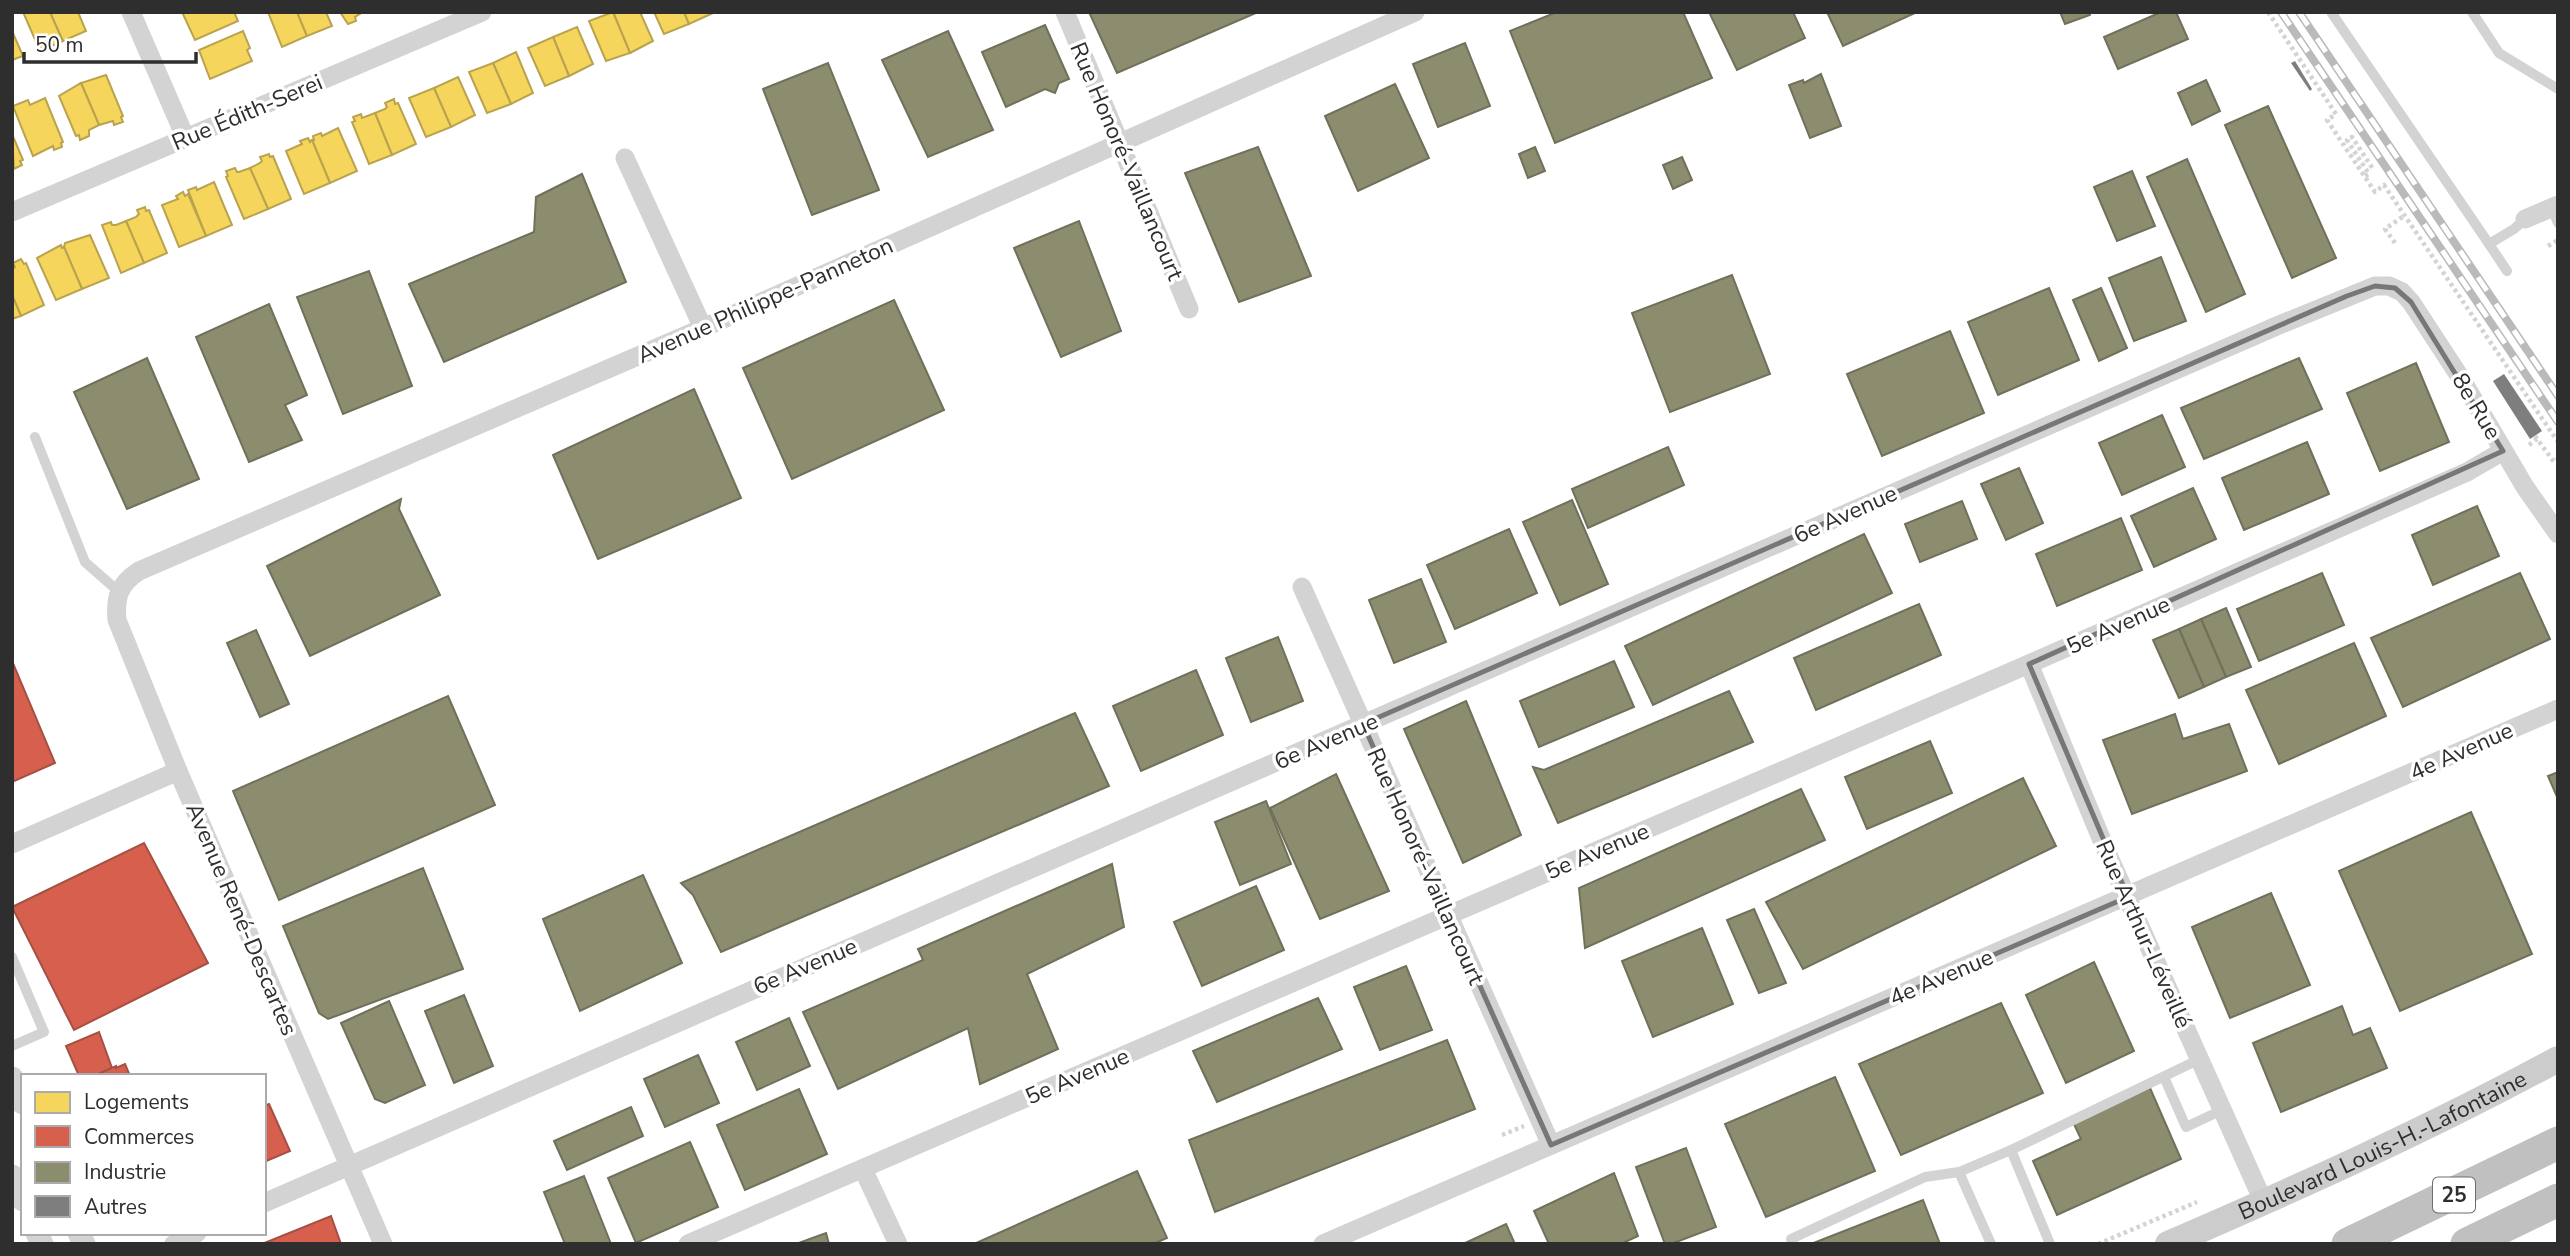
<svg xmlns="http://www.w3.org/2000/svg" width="2570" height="1256" font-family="'Nunito Sans',sans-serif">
	<rect width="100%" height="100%" fill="#fff"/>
	<g fill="#f6d55c" stroke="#baa34e" stroke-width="2">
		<polygon points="23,12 50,12 63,41 40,51"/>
		<polygon points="50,12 78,12 86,31 63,41"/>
		<polygon points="182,12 234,12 238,21 195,40"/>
		<polygon points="268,12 297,12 307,36 282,47"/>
		<polygon points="297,12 326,12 332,26 307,36"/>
		<polygon points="340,12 363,12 355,17 356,21 348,24"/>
		<polygon points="613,12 640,12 653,41 630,53"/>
		<polygon points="613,12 630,53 606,61 589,21"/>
		<polygon points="654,12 684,12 689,24 664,34"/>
		<polygon points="684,12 713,12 713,13 689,24"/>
		<polygon points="577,27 593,64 569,76 553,37"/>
		<polygon points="12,31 23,56 12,60"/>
		<polygon points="243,31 250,48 247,50 252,61 210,79 199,50"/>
		<polygon points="553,37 569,76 545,86 528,48"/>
		<polygon points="516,52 533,93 511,104 493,63"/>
		<polygon points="493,63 511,104 487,113 469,72"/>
		<polygon points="106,75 123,116 121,117 123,122 114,125 113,121 99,125 81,83"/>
		<polygon points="458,77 475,115 451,127 434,88"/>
		<polygon points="81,83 99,125 89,130 89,136 80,140 79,135 76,136 59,96"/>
		<polygon points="434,88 451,127 426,137 409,98"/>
		<polygon points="45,98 63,142 61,143 62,147 54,150 53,146 33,156 13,106 28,100 30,105"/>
		<polygon points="394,99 395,104 398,103 416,144 392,155 375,113 385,109 387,107 385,103"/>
		<polygon points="375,113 392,155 369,164 352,122 355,121 353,117 361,114 362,118"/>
		<polygon points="338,128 357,171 330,183 312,140 314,140 313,136 321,133 322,136"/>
		<polygon points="12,134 23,160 20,161 22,165 14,169"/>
		<polygon points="308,138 310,142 312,140 330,183 304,194 286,151 302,144 300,141"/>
		<polygon points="269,154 270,157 273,156 291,199 268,209 250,168 260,163 262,161 260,157"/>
		<polygon points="235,168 237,172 239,172 250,168 268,209 244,219 226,177 228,176 226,171"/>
		<polygon points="214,182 232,225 206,236 188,190 196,187 197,190"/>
		<polygon points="183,192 185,196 188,194 206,236 179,247 162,205 178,199 176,196"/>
		<polygon points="145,207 146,211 149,210 167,253 144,263 126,221 136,217 139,214 137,210"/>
		<polygon points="126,221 144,263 121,273 102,225 111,222 112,225 116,225"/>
		<polygon points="90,235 109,278 82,289 64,247 65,243"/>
		<polygon points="61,245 62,248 64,247 82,289 56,300 37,258"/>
		<polygon points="21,259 24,264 26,263 44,305 21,316 12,295 12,270 15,267 13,263"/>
		<polygon points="12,295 21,316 12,319"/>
	</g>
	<g fill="#d6604d" stroke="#a45144" stroke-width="2">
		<polygon points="12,661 55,763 12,782"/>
		<polygon points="144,843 208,963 74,1030 12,907"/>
		<polygon points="99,1032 112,1068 94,1076 79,1076 66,1046"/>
		<polygon points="125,1064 130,1076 94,1076 116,1066 116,1068"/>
		<polygon points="269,1104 290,1151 264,1162 264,1106"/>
		<polygon points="331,1216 341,1244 262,1244"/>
	</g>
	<g fill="#8c8c6e" stroke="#70705b" stroke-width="2">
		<polygon points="1089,12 1258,12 1117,73"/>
		<polygon points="1557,12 1683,12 1712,78 1555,143 1510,31"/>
		<polygon points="1709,12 1793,12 1805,38 1737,70"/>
		<polygon points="1827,12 1917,12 1843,46"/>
		<polygon points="2060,12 2089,12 2090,15 2065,24"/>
		<polygon points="2161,12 2176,12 2188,39 2118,69 2104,37"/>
		<polygon points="1045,25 1069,79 1059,83 1055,93 1045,89 1006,107 982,52"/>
		<polygon points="948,31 993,130 928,157 882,60"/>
		<polygon points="1465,43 1490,106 1438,127 1413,64"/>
		<polygon points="828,63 879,190 812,215 763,89"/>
		<polygon points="1821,74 1841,126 1810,138 1789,85 1803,80 1804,83"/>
		<polygon points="2206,80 2220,111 2192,125 2178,93"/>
		<polygon points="1395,84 1429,158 1358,191 1325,116"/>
		<polygon points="2268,106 2336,258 2292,278 2225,125"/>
		<polygon points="1258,147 1311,276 1239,302 1185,173"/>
		<polygon points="1535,147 1545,171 1528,178 1519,154"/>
		<polygon points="1682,157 1692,180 1673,189 1663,165"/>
		<polygon points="2187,159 2245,294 2206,312 2147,177"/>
		<polygon points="2132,171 2155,226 2117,241 2094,187"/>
		<polygon points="582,174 626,282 444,362 409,284 534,232 536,197"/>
		<polygon points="1079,221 1121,331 1061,357 1014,248"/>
		<polygon points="2161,257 2186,321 2134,341 2109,278"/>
		<polygon points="369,271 412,386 343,414 297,297"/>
		<polygon points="1732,275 1770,374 1670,412 1632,313"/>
		<polygon points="2049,288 2079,360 1998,395 1968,322"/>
		<polygon points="2101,288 2127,348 2099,361 2073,300"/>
		<polygon points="894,300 944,410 792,479 743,368"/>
		<polygon points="269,304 307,395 285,405 302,440 249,462 196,337"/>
		<polygon points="1950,331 1984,413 1882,456 1847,374"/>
		<polygon points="147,358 199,479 127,509 74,392"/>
		<polygon points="2299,358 2322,409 2204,459 2181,408"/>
		<polygon points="2416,363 2449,442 2380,471 2347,393"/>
		<polygon points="694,389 741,498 598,559 553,455"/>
		<polygon points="2162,415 2185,467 2122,495 2099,443"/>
		<polygon points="2307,442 2329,494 2244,530 2222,478"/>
		<polygon points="1668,447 1684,485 1588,528 1572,489"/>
		<polygon points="2019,468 2043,523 2006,540 1981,484"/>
		<polygon points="2193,488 2216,539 2154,567 2131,516"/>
		<polygon points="401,499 399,509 440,595 310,656 267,566"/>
		<polygon points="1572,500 1608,584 1560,605 1523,522"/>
		<polygon points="1962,501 1977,539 1920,562 1905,524"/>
		<polygon points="2477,506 2499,556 2433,585 2412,535"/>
		<polygon points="2121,518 2142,570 2057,606 2036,554"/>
		<polygon points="1509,529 1537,593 1455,629 1427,565"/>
		<polygon points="1864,534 1892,593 1653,705 1625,646"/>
		<polygon points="2322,573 2344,625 2259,661 2237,609"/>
		<polygon points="2520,573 2550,639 2403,707 2371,638"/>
		<polygon points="1421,579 1446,642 1394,663 1369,600"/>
		<polygon points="1919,604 1941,655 1816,710 1794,658"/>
		<polygon points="2226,608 2251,667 2226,677 2201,619"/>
		<polygon points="2201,619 2226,677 2204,687 2179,629"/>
		<polygon points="2179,629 2204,687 2179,698 2153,640"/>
		<polygon points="256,630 289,704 260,717 227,643"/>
		<polygon points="1278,637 1303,701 1251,722 1226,658"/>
		<polygon points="2354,643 2386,716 2279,764 2246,690"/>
		<polygon points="1614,661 1634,707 1539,747 1520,701"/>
		<polygon points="1196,670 1223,735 1141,771 1113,706"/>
		<polygon points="1729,691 1753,742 1558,823 1533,767 1544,770"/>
		<polygon points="448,696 495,805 279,900 233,791"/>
		<polygon points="1466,701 1521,835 1463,863 1404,729"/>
		<polygon points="1075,713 1109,786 721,952 693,895 681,883"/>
		<polygon points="2175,714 2183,739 2229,724 2247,771 2132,814 2103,740"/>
		<polygon points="1930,741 1952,793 1867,829 1845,777"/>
		<polygon points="2558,772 2558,799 2548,776"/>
		<polygon points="1336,774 1389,891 1320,919 1270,808"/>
		<polygon points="2023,778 2056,846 1803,969 1766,902"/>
		<polygon points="1801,789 1825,840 1585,948 1579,888"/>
		<polygon points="1266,801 1291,864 1240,885 1215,822"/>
		<polygon points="2471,812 2532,954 2400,1011 2339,871"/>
		<polygon points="1112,864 1124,927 1027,974 1058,1049 980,1084 968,1028 838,1089 803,1012 923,960 918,949"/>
		<polygon points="423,868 463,969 328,1019 319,1013 283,926"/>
		<polygon points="643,875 682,963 580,1011 543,919"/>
		<polygon points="1256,886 1284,950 1202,986 1174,922"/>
		<polygon points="2271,893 2310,985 2230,1018 2192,927"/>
		<polygon points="1754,909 1786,983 1759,993 1727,920"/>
		<polygon points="1702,928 1733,1004 1653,1037 1622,961"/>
		<polygon points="2094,962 2134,1051 2066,1083 2026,995"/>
		<polygon points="1406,966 1432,1030 1380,1050 1354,987"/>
		<polygon points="464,995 493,1066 454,1083 425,1011"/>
		<polygon points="1318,998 1342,1049 1217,1102 1193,1051"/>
		<polygon points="389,1001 425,1085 385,1103 375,1099 341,1023"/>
		<polygon points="2001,1003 2043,1093 1901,1155 1859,1064"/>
		<polygon points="2342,1006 2353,1035 2370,1028 2387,1068 2281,1112 2253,1043"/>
		<polygon points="789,1018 810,1066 757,1090 736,1042"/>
		<polygon points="1447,1040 1475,1109 1215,1212 1189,1140"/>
		<polygon points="698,1055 719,1103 665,1127 644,1079"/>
		<polygon points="1835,1077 1875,1171 1766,1217 1725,1124"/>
		<polygon points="2150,1088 2181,1159 2057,1215 2033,1161 2081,1139 2073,1122"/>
		<polygon points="799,1089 827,1154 745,1190 717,1125"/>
		<polygon points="631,1107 643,1136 567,1170 554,1141"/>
		<polygon points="690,1142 718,1207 636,1243 608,1178"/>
		<polygon points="1686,1148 1716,1227 1671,1244 1665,1244 1636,1167"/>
		<polygon points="1137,1171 1167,1238 1153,1244 974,1244"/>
		<polygon points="1614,1173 1638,1236 1621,1244 1549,1244 1534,1211"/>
		<polygon points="584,1176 611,1244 565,1244 544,1192"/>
		<polygon points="1923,1200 1940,1244 1811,1244"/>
		<polygon points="1506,1224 1515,1244 1463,1244"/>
		<polygon points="826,1233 829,1244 796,1244"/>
	</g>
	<g fill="#7e7e7e">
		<polygon points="2295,61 2312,89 2310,91 2291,63"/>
		<polygon points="2504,374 2542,431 2530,439 2493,381"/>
	</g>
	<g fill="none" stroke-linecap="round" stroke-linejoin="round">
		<g stroke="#d3d3d3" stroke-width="4.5" stroke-dasharray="3.5 3.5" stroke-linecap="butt">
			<polyline points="2268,12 2336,114 2327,120 2375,192 2384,185 2558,442"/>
			<polyline points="2365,176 2369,174 2347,140 2352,137 2373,169"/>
			<polyline points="2395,243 2385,229 2405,215"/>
			<polyline points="2548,246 2558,240"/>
			<polyline points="2535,436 2554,462 2558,459"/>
			<polyline points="2529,445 2537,439"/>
			<polyline points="1502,1135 1524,1126"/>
			<polyline points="2098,1244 2197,1202"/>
		</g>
		<g stroke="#d3d3d3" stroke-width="10">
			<polyline points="2331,12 2489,244 2514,229 2525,219"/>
			<polyline points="2472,12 2499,53 2558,89"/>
			<polyline points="2551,207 2558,223"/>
			<polyline points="2489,244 2507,271"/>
			<polyline points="35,437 85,562 118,591"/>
			<polyline points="12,957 44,1032 12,1046"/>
			<polyline points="2164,1077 2186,1127 2222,1110"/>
			<polyline points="2011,1150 2200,1059"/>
			<polyline points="1959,1172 1991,1244"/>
			<polyline points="1793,1244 1791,1239 1925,1177 1959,1172 2011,1150 2050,1244"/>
		</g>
		<g stroke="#d3d3d3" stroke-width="19">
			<polyline points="131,12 186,139"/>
			<polyline points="1065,12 1189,309"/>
			<polyline points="625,158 703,328"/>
			<polyline points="12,212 482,12"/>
			<polyline points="2525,219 2558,205"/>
			<polyline points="1302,587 1551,1145"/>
			<polyline points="2029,664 2108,855 2264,1203"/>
			<polyline points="12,844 178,771"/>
			<polyline points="863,1169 898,1244"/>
			<polyline points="264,1203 2279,325 2375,286 2389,286 2402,292 2411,302 2462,380 2525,487 2558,534"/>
			<polyline points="174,1244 197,1233"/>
			<path d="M383 1244 178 771 117 620C115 597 119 584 139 571L703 328 1415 12"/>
			<polyline points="688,1244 2029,664 2467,472 2503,451"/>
			<polyline points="1323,1244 2558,709"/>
		</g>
		<g stroke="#d3d3d3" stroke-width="23">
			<polyline points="12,1078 23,1103"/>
			<polyline points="12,1176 23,1200"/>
			<polyline points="37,1233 42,1244"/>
			<polyline points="79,1233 84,1244"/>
		</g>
		<path stroke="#ccc" stroke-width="26" id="s1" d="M2168 1244C2300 1187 2431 1128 2558 1059"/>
		<g stroke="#c0c0c0" stroke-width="33">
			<polyline points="2348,1244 2558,1143"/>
			<polyline points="2467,1244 2558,1200"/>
		</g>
		<g stroke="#bababa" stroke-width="8">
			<g id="rail">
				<polyline points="2281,12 2558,422"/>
				<polyline points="2299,12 2558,396"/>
			</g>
		</g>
		<use href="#rail" stroke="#fff" stroke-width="5" stroke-dasharray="16" stroke-linecap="butt"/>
	</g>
	<path fill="none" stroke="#777" stroke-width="5" stroke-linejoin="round" d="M2375 286 2395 288 2411 302 2503 451 2029 664 2128 897 1551 1145 1363 724 2347 296Z"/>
	<g text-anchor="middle" stroke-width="7" stroke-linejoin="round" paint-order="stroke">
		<rect fill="#fff" stroke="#6d6d6d" stroke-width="2" x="2433" y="1177.5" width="42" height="35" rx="5"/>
		<g font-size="21" font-weight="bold" fill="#2e2e2e">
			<text x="2454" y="1202">25</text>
		</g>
		<g font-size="23" fill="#2e2e2e" stroke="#fff">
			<text transform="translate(247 112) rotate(-23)" y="8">Rue Édith-Serei</text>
			<text transform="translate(1127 161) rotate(67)" y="8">Rue Honoré-Vaillancourt</text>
			<text transform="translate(765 300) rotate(-24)" y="8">Avenue Philippe-Panneton</text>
			<text transform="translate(2477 406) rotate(59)" y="8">8e Rue</text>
			<text transform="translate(1845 514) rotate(-24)" y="8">6e Avenue</text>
			<text transform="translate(2118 625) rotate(-24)" y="8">5e Avenue</text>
			<text transform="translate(1326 741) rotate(-23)" y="8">6e Avenue</text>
			<text transform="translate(2461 751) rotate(-24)" y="8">4e Avenue</text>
			<text transform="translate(1597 851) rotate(-23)" y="8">5e Avenue</text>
			<text transform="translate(1426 866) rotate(66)" y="8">Rue Honoré-Vaillancourt</text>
			<text transform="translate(242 919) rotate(67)" y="8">Avenue René-Descartes</text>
			<text transform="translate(2144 934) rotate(66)" y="8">Rue Arthur-Léveillé</text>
			<text transform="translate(805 966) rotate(-23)" y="8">6e Avenue</text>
			<text transform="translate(1941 977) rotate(-23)" y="8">4e Avenue</text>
			<text transform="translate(1077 1076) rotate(-23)" y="8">5e Avenue</text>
			<text dy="8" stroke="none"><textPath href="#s1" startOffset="236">Boulevard Louis-H.-Lafontaine</textPath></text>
		</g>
	</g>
	<rect width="2570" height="1256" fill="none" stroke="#2e2e2e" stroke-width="28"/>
	<rect x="21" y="1074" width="245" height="161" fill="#ffffff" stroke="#ababab" stroke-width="2"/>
	<rect x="35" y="1092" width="35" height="21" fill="#f6d55c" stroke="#ababab" stroke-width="2"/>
	<text x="84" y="1109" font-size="21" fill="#2e2e2e">Logements</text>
	<rect x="35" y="1126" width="35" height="21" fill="#d6604d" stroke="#ababab" stroke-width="2"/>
	<text x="84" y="1144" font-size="21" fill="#2e2e2e">Commerces</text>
	<rect x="35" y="1162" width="35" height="21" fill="#8c8c6e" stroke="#ababab" stroke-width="2"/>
	<text x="84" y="1179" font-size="21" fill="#2e2e2e">Industrie</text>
	<rect x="35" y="1196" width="35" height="21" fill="#7e7e7e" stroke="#ababab" stroke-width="2"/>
	<text x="84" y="1214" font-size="21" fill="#2e2e2e">Autres</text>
	<path d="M24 52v10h172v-10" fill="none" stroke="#2e2e2e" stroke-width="3.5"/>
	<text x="35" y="52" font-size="21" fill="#2e2e2e" stroke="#ffffff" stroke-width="5" paint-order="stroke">50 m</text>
</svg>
